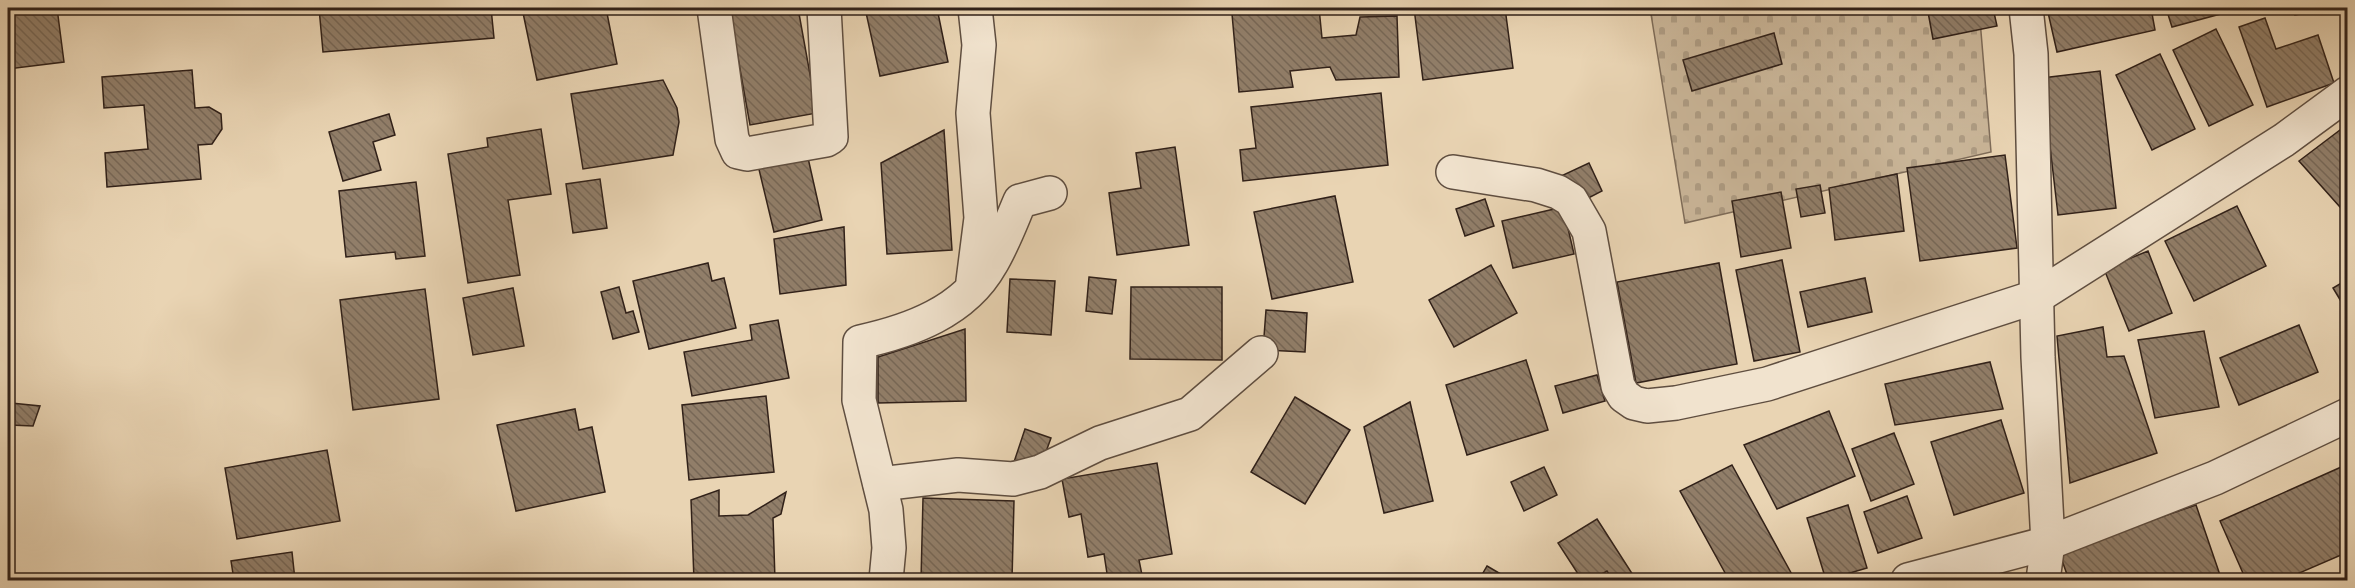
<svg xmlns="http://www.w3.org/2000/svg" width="2355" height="588" font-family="'IM FELL DW Pica',serif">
	<defs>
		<pattern id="cemetery-stones" width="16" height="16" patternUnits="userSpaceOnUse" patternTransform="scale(1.5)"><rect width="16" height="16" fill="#cab699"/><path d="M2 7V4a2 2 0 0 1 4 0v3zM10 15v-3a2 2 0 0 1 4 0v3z" fill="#ae9c83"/></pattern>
		<pattern id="building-back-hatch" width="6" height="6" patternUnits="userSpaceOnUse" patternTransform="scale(1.5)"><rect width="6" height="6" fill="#917e69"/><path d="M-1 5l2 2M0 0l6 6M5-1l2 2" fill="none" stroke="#776756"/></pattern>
	</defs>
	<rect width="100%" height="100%" fill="#e9d4b3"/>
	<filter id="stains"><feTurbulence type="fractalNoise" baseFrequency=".00333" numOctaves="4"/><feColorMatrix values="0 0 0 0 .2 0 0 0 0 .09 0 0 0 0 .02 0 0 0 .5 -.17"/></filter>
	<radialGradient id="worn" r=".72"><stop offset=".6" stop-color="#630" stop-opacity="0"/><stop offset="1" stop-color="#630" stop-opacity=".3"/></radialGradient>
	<polygon fill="url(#cemetery-stones)" stroke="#7e6c59" stroke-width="1.5" points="1650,8 1979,8 1991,152 1685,223"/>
	<g fill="url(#building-back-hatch)" stroke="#312119" stroke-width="1.5">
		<polygon points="8,8 57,8 64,62 8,69"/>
		<polygon points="319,8 491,8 494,38 323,52"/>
		<polygon points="522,8 606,8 617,64 537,80"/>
		<polygon points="729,8 798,8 817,113 750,125"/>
		<polygon points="865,8 937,8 948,62 880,76"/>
		<polygon points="1271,8 1319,8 1322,38 1356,35 1360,17 1397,16 1399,77 1336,80 1330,67 1290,71 1293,87 1239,92 1232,14 1271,10"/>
		<polygon points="1414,8 1505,8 1513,68 1423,80"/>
		<polygon points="1947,8 1993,8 1997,26 1933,39 1928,12"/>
		<polygon points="2047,8 2151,8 2155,30 2057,52"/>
		<polygon points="2166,8 2243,8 2172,27"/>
		<polygon points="2294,8 2338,8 2295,15"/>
		<polygon points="2265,18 2276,49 2318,35 2334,83 2267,107 2239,27"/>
		<polygon points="2216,29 2253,105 2209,126 2173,50"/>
		<polygon points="1774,33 1782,64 1692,91 1683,60"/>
		<polygon points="2160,54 2195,129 2152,150 2116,75"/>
		<polygon points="192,70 195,108 209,107 221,114 222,129 212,144 198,145 201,179 107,187 105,153 148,149 144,105 104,108 102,77"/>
		<polygon points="2100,71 2116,208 2058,215 2042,78"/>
		<polygon points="663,80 677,108 679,122 673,155 583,169 571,94"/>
		<polygon points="1381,93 1388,165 1243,181 1240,150 1256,148 1251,107"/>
		<polygon points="389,114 395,135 373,142 381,170 343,181 329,132"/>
		<polygon points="2348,124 2348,216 2299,161"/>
		<polygon points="541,129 551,194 508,200 520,275 468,283 448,154 488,147 487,138"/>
		<polygon points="944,130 952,250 887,254 881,163"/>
		<polygon points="1175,147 1189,245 1117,255 1109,193 1141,188 1136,153"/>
		<polygon points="806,149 822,220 774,232 757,161"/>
		<polygon points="2005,155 2017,248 1920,261 1907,168"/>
		<polygon points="1589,163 1602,191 1575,205 1561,176"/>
		<polygon points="1897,174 1904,231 1835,240 1829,188"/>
		<polygon points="600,179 607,228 573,233 566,184"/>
		<polygon points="416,182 425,256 396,259 395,252 346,257 339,191"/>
		<polygon points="1820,185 1825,213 1801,217 1796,189"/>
		<polygon points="1781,192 1791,248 1741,257 1732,201"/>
		<polygon points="1335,196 1353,282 1272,299 1254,212"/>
		<polygon points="1485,199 1494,226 1465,236 1456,209"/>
		<polygon points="2237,206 2266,266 2194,301 2165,241"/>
		<polygon points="1563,207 1574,254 1513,268 1502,221"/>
		<polygon points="844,227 846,285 780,294 774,239"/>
		<polygon points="2148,251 2172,313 2129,331 2104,269"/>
		<polygon points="1782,260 1800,352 1754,361 1736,270"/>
		<polygon points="708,263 712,281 724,278 736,328 649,349 633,281"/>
		<polygon points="1719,263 1737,364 1636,383 1617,282"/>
		<polygon points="1491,265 1517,313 1454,347 1429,300"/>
		<polygon points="1089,277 1116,280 1112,314 1086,311"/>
		<polygon points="1865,278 1872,312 1808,327 1800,292"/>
		<polygon points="1010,279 1055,281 1051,335 1007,332"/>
		<polygon points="2348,279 2348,313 2333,288"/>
		<polygon points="619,287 626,313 633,311 639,332 613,339 601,292"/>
		<polygon points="1131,287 1222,287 1222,360 1130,359"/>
		<polygon points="513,288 524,346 473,355 463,298"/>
		<polygon points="425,289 439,399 353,410 340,300"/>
		<polygon points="1266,310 1307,313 1305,352 1263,350"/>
		<polygon points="778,320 789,378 692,396 684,352 752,340 750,325"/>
		<polygon points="2299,325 2318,372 2239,405 2220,358"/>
		<polygon points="2103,327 2107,357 2124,356 2157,453 2070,483 2057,336"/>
		<polygon points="965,329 966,401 878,403 878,357"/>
		<polygon points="2204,331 2219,407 2155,418 2138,340"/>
		<polygon points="1526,360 1548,430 1467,455 1446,385"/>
		<polygon points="1990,362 2003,409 1895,425 1885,384"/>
		<polygon points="1597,375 1605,401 1563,413 1555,386"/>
		<polygon points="766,396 774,472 689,480 682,405"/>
		<polygon points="1295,397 1350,430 1305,504 1251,472"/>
		<polygon points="1410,402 1433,501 1384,513 1364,427"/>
		<polygon points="11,403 40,406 33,426 10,425"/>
		<polygon points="575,409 579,430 592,427 605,492 516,511 497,425"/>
		<polygon points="1829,411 1855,476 1777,509 1744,445"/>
		<polygon points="2001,420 2024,493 1954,515 1931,442"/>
		<polygon points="1025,429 1051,438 1039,471 1014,462"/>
		<polygon points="1894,433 1914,484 1871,501 1852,449"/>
		<polygon points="327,450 340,521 237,539 225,468"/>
		<polygon points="1157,463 1172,554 1139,560 1143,580 1108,580 1104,554 1088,557 1081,514 1069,517 1062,479"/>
		<polygon points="2348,464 2348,552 2283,580 2246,580 2220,521"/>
		<polygon points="1732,465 1795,580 1729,580 1680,491"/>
		<polygon points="1544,467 1557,495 1524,511 1511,482"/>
		<polygon points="719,490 719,516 748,515 786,492 781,514 773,518 775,580 694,580 691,500"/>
		<polygon points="1907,496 1922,538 1878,553 1864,512"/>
		<polygon points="923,498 1014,501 1012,580 921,580"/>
		<polygon points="1848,505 1867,568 1826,580 1807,518"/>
		<polygon points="2196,505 2221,578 2213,580 2069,580 2059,552"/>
		<polygon points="1597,519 1633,575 1625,580 1613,580 1607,571 1591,580 1582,580 1558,543"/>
		<polygon points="292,552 295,580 234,580 231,561"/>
		<polygon points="1487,566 1511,580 1479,580"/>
	</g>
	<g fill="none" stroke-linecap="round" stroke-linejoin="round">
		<g stroke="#5f4e40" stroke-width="36">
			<g id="minor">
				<polyline points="714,8 732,139 738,152 747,154 826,140 831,137 824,8"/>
				<polyline points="2026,8 2031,54 2038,357 2048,543 2043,580"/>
				<polyline points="1453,172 1536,185 1558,192 1571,200 1589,231 1618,386 1624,396 1634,403 1647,406 1676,403 1767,384 2038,296 2284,140 2348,93"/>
				<polyline points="973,281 981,218 973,113 979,45 975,8"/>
				<polyline points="880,484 958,475 1013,479 1040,472 1100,443 1190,414 1261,353"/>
				<path d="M886 580 889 548 886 510 859 400 860 342C910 331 964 312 991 264 1003 244 1011 222 1020 201L1050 193"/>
				<polyline points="1908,580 2048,543 2215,478 2348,415"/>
			</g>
		</g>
		<use href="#minor" stroke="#f1e3ce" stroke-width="33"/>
	</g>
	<rect width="2355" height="588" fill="none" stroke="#e9d4b3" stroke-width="30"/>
	<rect x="9" y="9" width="2337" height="570" fill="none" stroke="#312119" stroke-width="3"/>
	<rect x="15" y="15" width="2325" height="558" fill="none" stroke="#312119" stroke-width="1.5"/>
	<rect width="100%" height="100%" filter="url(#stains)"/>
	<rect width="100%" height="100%" fill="url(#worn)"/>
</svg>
